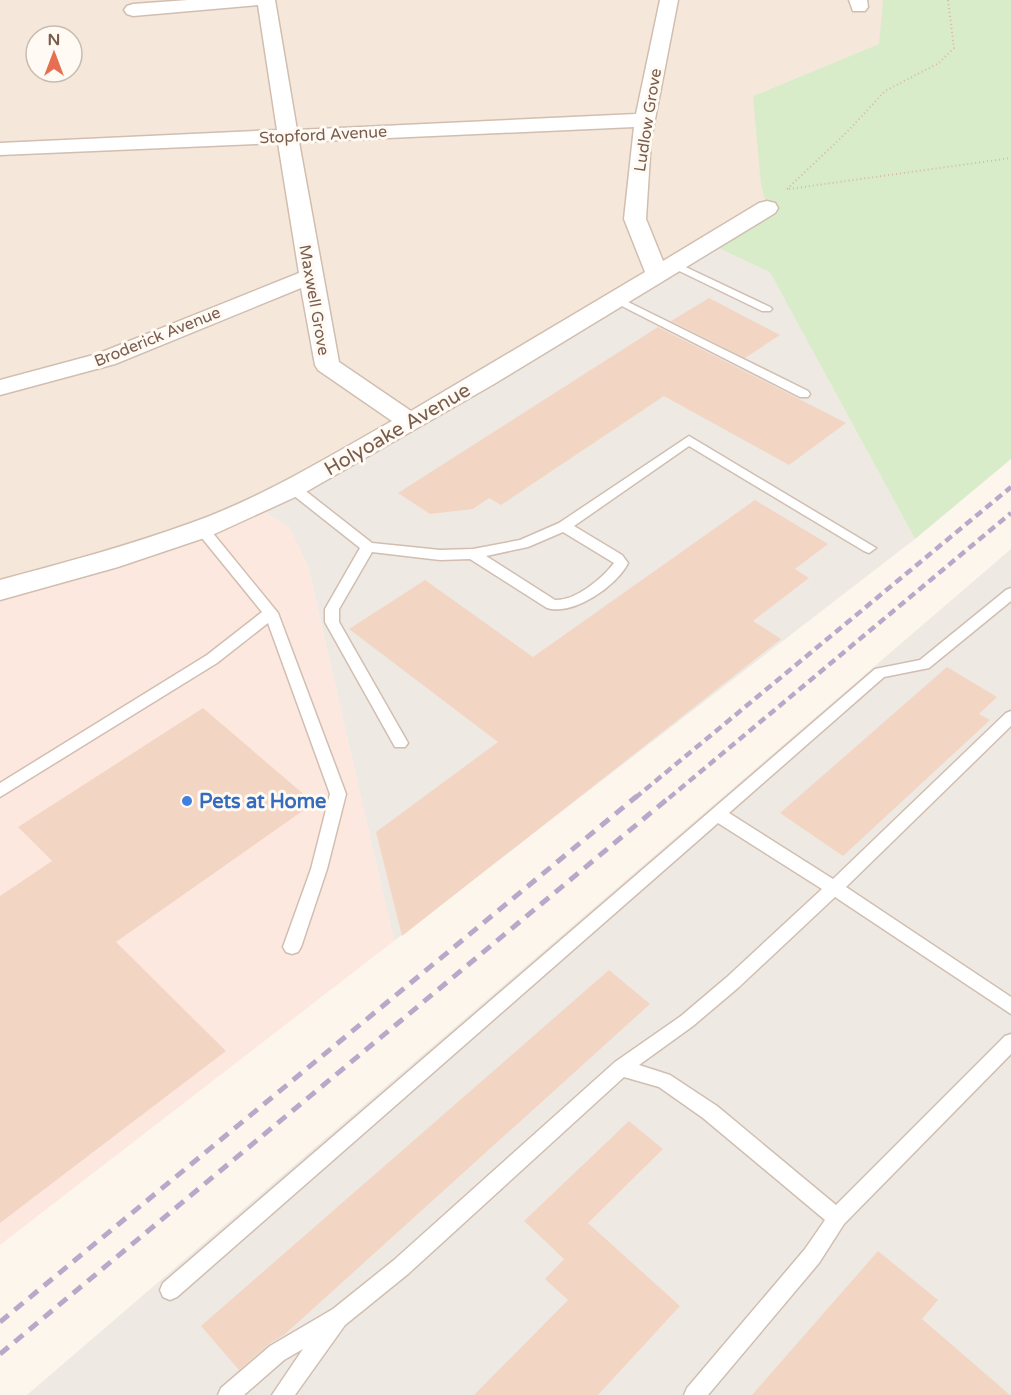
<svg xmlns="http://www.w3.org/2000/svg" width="1011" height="1395" font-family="'Varela Round',sans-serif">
	<rect width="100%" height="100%" fill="#fdf6ec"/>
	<path fill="#f5e8da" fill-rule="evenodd" d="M0 0H883L884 2 880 44 753 96 767 208 295 487 0 590ZM36 36H72V72H36Z"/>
	<polygon fill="#fde8e0" points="255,506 289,527 308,566 394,941 0,1245 0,590"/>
	<g fill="#efe9e4">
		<polygon points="708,243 770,271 915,539 394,941 308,566 289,527 255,506"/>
		<polygon points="1011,549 1011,1395 27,1395"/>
	</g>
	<polygon fill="#d8ecc9" points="883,0 1011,0 1011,459 915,539 770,272 708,243 767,207 761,185 753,96 879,44"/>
	<g fill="#f3d5c3">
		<polygon points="709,298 780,335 745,358 671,321"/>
		<polygon points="658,327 846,423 789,465 664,396 501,505 489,498 473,509 430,514 398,493"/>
		<polygon points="755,500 828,544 795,569 809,578 753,621 781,639 402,936 376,832 498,742 349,629 425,580 533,657"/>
		<polygon points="947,667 997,697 979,714 990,720 843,856 780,813"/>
		<polygon points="203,708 314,803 116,942 226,1051 0,1223 0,896 52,861 18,827"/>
		<polygon points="609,970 650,1004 284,1335 269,1344 239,1370 201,1326"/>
		<polygon points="629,1121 663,1149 588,1223 680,1306 598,1395 474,1395 568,1300 545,1279 564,1259 524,1221"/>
		<polygon points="878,1251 938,1300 922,1319 1010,1395 752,1395"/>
	</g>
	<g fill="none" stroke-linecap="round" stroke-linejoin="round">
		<g stroke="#d1beb0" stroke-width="3">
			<g id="lane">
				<polygon points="673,261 770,307 772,309 770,311 762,311 669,266 669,262"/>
				<polygon points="616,296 808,391 810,394 808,397 800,397 612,301 612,297"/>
				<path d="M689 436 876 548 869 553 864 551 689 446 574 526 622 555 628 563C617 586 573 616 547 608L470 559 440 560 372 552 339 609V622L408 743 405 747H395L325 622V609L360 548 288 491 286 488 288 485H298L372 543 440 550 473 549 520 540 559 523ZM563 532 614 563C602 579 575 601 555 600L486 556 528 547Z"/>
				<polygon points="202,525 207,526 278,613 346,794 327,869 301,947 298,952 292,954 286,952 283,947 311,869 330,794 268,623 217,663 0,797 0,783 207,655 262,612 197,532 195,529 197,526"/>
				<polygon points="1011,588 1011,601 929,668 884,677 729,813 833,879 1006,713 1011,711 1011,726 846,887 1011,997 1011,1014 835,897 739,987 693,1026 639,1065 670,1075 717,1106 836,1205 1005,1036 1011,1034 1011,1054 844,1224 819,1263 708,1395 684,1395 687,1388 805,1249 825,1220 703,1118 659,1087 624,1077 408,1274 345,1325 295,1395 272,1395 303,1349 284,1360 244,1395 218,1395 221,1388 270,1346 333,1309 394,1260 615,1062 681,1016 727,977 822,889 718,823 177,1297 170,1300 163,1297 160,1290 163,1283 875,669 920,660 1006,590"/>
			</g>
		</g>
		<g stroke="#d1beb0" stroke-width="3">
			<g id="street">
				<path d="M188 0H275L297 130 636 114 660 0H678L651 140 646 219 663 261 759 203 767 201 775 203 778 208 775 213 494 384 304 493 210 536 118 567 0 600V580C63 563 127 546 188 524 260 499 326 458 392 421L318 370 315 365 301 288 115 364 0 395V380L97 354 299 273 278 143 0 155V143L277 130 258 5 133 16 127 14 124 10 127 6 133 4ZM634 127 624 219 645 272 411 411 339 362 299 142Z"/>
				<polygon points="849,0 867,0 868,7 865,11 853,11"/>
			</g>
		</g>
		<g stroke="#d9b8a5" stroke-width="2" stroke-dasharray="1 3" stroke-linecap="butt">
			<polyline points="787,189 848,131 885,91 939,63 954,48 948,0"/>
			<polyline points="789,189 1011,158"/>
		</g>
		<use href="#lane" fill="#fff" fill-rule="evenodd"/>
		<use href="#street" fill="#fff" fill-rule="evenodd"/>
		<g stroke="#b9a8c9" stroke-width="4.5" stroke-dasharray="8 5" stroke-linecap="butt">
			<polyline points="635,798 1011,487"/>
			<polyline points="669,798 1011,513"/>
		</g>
		<g stroke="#b9a8c9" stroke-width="5" stroke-dasharray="11 8" stroke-linecap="butt">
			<polyline points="0,1322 637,796"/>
			<polyline points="0,1354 671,796"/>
		</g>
	</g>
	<circle fill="#3f7fe0" stroke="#fffaf3" stroke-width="2" cx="187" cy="801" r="6"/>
	<g text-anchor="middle" stroke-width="6" stroke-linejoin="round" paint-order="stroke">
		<g font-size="16" fill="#7a5c4d" stroke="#fffaf3">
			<text transform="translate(647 120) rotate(-81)" y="6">Ludlow Grove</text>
			<text transform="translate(323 134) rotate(-3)" y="6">Stopford Avenue</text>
			<text transform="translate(315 300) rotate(80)" y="6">Maxwell Grove</text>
			<text transform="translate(157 336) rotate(-22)" y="6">Broderick Avenue</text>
		</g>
		<g font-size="20" fill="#7a5c4d" stroke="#fffaf3">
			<text transform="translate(397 429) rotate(-30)" y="7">Holyoake Avenue</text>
		</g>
		<g font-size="20" font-weight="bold" fill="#366cbe" stroke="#fffaf3" text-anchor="start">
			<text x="199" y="808">Pets at Home</text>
		</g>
	</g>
	<g transform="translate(54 54)"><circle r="28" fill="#fffaf3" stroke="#cabbb1" stroke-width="1.5"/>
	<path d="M0-4.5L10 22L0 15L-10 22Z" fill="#e76f51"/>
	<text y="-9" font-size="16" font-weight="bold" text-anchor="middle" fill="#7a5c4d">N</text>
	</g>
</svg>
